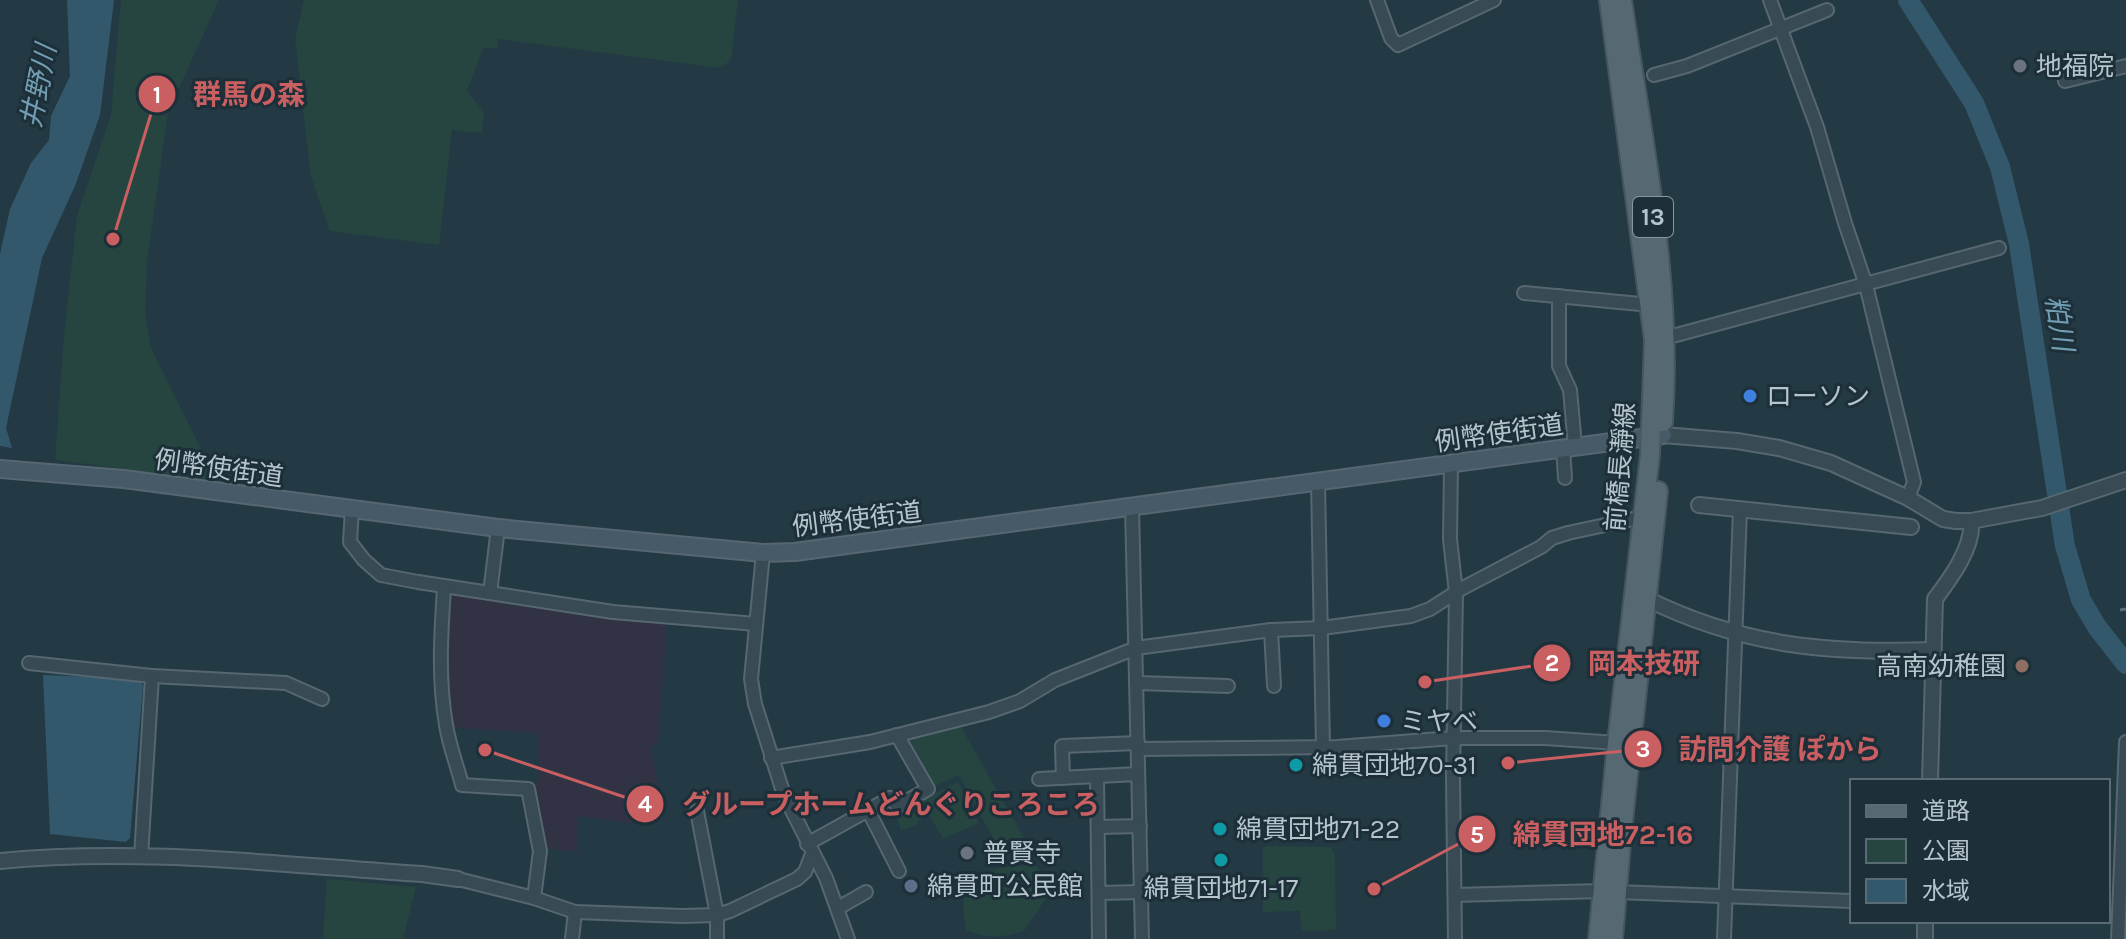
<svg xmlns="http://www.w3.org/2000/svg" width="2126" height="939" font-family="Karla,'Noto Sans JP',sans-serif">
	<rect width="100%" height="100%" fill="#233944"/>
	<polygon fill="#313344" points="449,593 580,613 667,622 658,745 651,746 664,819 630,823 577,816 577,852 544,848 533,789 540,774 536,733 448,727 444,705"/>
	<g fill="#264541">
		<polygon points="121,0 219,0 168,112 147,262 145,313 151,348 217,481 55,460 64,336 77,216 111,115"/>
		<polygon points="304,0 738,0 731,60 720,68 498,39 497,48 483,48 467,91 484,112 482,133 452,130 439,245 330,231 311,177 304,118 295,39"/>
		<polygon points="960,725 1026,842 1002,855 959,775 933,787 906,738"/>
		<polygon points="958,782 979,823 943,839 930,816 923,816 915,826 901,830 895,813"/>
		<polygon points="1266,846 1330,847 1335,853 1336,930 1301,931 1300,911 1263,912 1263,848"/>
		<path d="M1036 865 1049 894 1024 931C999 938 990 939 966 930 965 920 962 907 964 897 971 866 1010 866 1036 865Z"/>
		<polygon points="327,879 416,887 403,939 323,939"/>
	</g>
	<g fill="#34586b">
		<polygon points="67,0 114,0 100,115 75,186 42,258 6,428 12,448 0,446 0,254 10,209 31,163 49,140 51,116 70,76"/>
		<polygon points="43,675 139,679 143,686 130,838 126,842 50,834"/>
	</g>
	<g fill="none" stroke-linecap="round" stroke-linejoin="round">
		<polyline stroke="#34586b" stroke-width="20" points="1908,0 1974,103 2000,167 2019,244 2065,546 2081,600 2097,627 2126,664"/>
		<g stroke="#566771" stroke-width="16">
			<g id="minor">
				<polyline points="1377,0 1391,38 1398,45 1494,0"/>
				<polyline points="1770,0 1817,127 1845,223 1866,285 1914,482 1908,498"/>
				<polyline points="1654,75 1687,66 1827,10"/>
				<polyline points="2065,81 2126,66"/>
				<polyline points="1524,293 1651,305"/>
				<polyline points="1559,296 1559,366 1570,390 1575,446"/>
				<polyline points="1665,338 1999,248"/>
				<polyline points="1563,448 1565,478"/>
				<polyline points="1451,465 1450,539 1456,593 1453,778 1455,939"/>
				<polyline points="1318,482 1323,747"/>
				<polyline points="1132,507 1142,939"/>
				<polyline points="352,509 350,542 364,560 381,575 418,582 613,612 756,624"/>
				<polyline points="763,553 751,679 755,704 784,795 826,878 848,939"/>
				<path d="M444 588C441 633 438 679 446 725 449 745 457 765 462 785L528 789 540 851 534 898"/>
				<polyline points="490,593 498,528"/>
				<polyline points="1271,630 1274,686"/>
				<polyline points="29,663 152,676 286,683 322,699"/>
				<polyline points="1138,683 1228,686"/>
				<polyline points="1138,749 1337,747 1453,738 1545,738 1617,743"/>
				<polyline points="771,758 870,742 989,712 1020,701 1055,680 1136,648 1271,630 1322,628 1411,616 1430,609 1461,589 1541,547 1552,538 1568,533 1633,519 1642,522"/>
				<polyline points="1097,776 1099,939"/>
				<polyline points="1063,778 1062,746 1138,743"/>
				<polyline points="1039,779 1138,774"/>
				<polyline points="868,810 899,871"/>
				<polyline points="697,811 717,915 717,939"/>
				<polyline points="1098,827 1140,826"/>
				<polyline points="807,844 890,798 898,806 928,789 897,735"/>
				<polyline points="141,857 152,676"/>
				<polyline points="458,879 534,898 575,912 682,916 717,915 730,911 797,879 805,872 812,854"/>
				<polyline points="1617,892 1852,901"/>
				<polyline points="1099,893 1141,892"/>
				<polyline points="1455,895 1602,891"/>
				<polyline points="838,908 866,892"/>
				<polyline points="572,939 575,912"/>
				<polyline points="1724,939 1740,509"/>
				<polyline points="2118,939 2126,742"/>
			</g>
		</g>
		<g stroke="#566771" stroke-width="18">
			<g id="tertiary">
				<polyline points="1663,435 1737,441 1779,448 1831,463 1908,498 1943,519 1956,521 1971,521 2042,508 2126,480"/>
				<polyline points="1699,505 1911,527"/>
				<path d="M1647 599C1743 646 1829 654 1934 650"/>
				<path d="M1930 781 1935 599C1950 579 1974 547 1971 521"/>
				<path d="M0 861C138 847 284 865 422 874L458 879"/>
				<polyline points="1925,939 1925,921"/>
			</g>
		</g>
		<g stroke="#566771" stroke-width="20">
			<polyline id="secondary" points="0,469 124,479 498,528 763,553 795,552 1663,435"/>
		</g>
		<g stroke="#455660" stroke-width="22">
			<g id="primary">
				<path d="M1622 0C1642 139 1673 281 1663 422"/>
				<polyline points="1598,939 1617,743 1650,455 1654,340 1609,0"/>
				<polyline points="1613,939 1622,831 1658,491"/>
			</g>
		</g>
		<use href="#minor" stroke="#384a53" stroke-width="12"/>
		<use href="#tertiary" stroke="#384a53" stroke-width="14"/>
		<use href="#secondary" stroke="#465a67" stroke-width="16"/>
		<use href="#primary" stroke="#566973" stroke-width="18"/>
		<polyline stroke="#5a6f7b" stroke-width="3" stroke-dasharray="8 8" stroke-linecap="butt" points="2120,610 2126,609"/>
	</g>
	<g fill="#6b7280" stroke="#1d2f39" stroke-width="3">
		<circle cx="2020" cy="66" r="8"/>
		<circle cx="967" cy="853" r="8"/>
	</g>
	<g fill="#3f7fe0" stroke="#1d2f39" stroke-width="3">
		<circle cx="1750" cy="396" r="8"/>
		<circle cx="1384" cy="721" r="8"/>
	</g>
	<circle fill="#8d6e63" stroke="#1d2f39" stroke-width="3" cx="2022" cy="666" r="8"/>
	<g fill="#0f9aa8" stroke="#1d2f39" stroke-width="3">
		<circle cx="1296" cy="765" r="8"/>
		<circle cx="1220" cy="829" r="8"/>
		<circle cx="1221" cy="860" r="8"/>
	</g>
	<circle fill="#5c6f8a" stroke="#1d2f39" stroke-width="3" cx="911" cy="886" r="8"/>
	<g text-anchor="middle" stroke-width="6" stroke-linejoin="round" paint-order="stroke">
		<rect fill="#1d2f39" stroke="#8797a1" stroke-width="2" x="1633" y="197" width="40" height="40" rx="6"/>
		<g font-size="24" font-weight="bold" fill="#b5c4cd">
			<text x="1653" y="225">13</text>
		</g>
		<g font-size="26" fill="#b5c4cd" stroke="#1d2f39" text-anchor="start">
			<text x="2036" y="75">地福院</text>
			<text x="1766" y="405">ローソン</text>
			<text x="2006" y="675" text-anchor="end">高南幼稚園</text>
			<text x="1400" y="730">ミヤベ</text>
			<text x="1312" y="774">綿貫団地70-31</text>
			<text x="1236" y="838">綿貫団地71-22</text>
			<text x="983" y="862">普賢寺</text>
			<text x="927" y="895">綿貫町公民館</text>
			<text x="1221" y="897" text-anchor="middle">綿貫団地71-17</text>
		</g>
		<g font-size="26" fill="#b5c4cd" stroke="#1d2f39">
			<text transform="translate(1499 433) rotate(-8)" y="9">例幣使街道</text>
			<text transform="translate(1620 467) rotate(-85)" y="9">前橋長瀞線</text>
			<text transform="translate(219 468) rotate(8)" y="9">例幣使街道</text>
			<text transform="translate(857 519) rotate(-7)" y="9">例幣使街道</text>
		</g>
		<g font-size="28" font-style="italic" fill="#729eb3" stroke="#1d2f39">
			<text transform="translate(38 86) rotate(-79)" y="10">井野川</text>
			<text transform="translate(2060 323) rotate(81)" y="10">粕川</text>
		</g>
	</g>
	<path fill="none" stroke="#ca5f62" stroke-width="3" d="M113 239L157 94M1425 682L1552 663M1508 763L1643 749M485 750L645 804M1374 889L1477 834"/>
	<g fill="#ca5f62" stroke="#1d2f39" stroke-width="3">
		<circle cx="113" cy="239" r="8"/>
		<circle cx="1425" cy="682" r="8"/>
		<circle cx="1508" cy="763" r="8"/>
		<circle cx="485" cy="750" r="8"/>
		<circle cx="1374" cy="889" r="8"/>
		<circle cx="157" cy="94" r="20"/>
		<circle cx="1552" cy="663" r="20"/>
		<circle cx="1643" cy="749" r="20"/>
		<circle cx="645" cy="804" r="20"/>
		<circle cx="1477" cy="834" r="20"/>
	</g>
	<g font-size="24" text-anchor="middle" font-weight="bold" fill="#fff">
		<text x="157" y="103">1</text>
		<text x="1552" y="671">2</text>
		<text x="1643" y="757">3</text>
		<text x="645" y="812">4</text>
		<text x="1477" y="843">5</text>
	</g>
	<g font-size="28" text-anchor="middle" font-weight="bold" fill="#ca5f62" stroke="#1d2f39" stroke-width="6" stroke-linejoin="round" paint-order="stroke">
		<text x="249" y="104">群馬の森</text>
		<text x="1644" y="673">岡本技研</text>
		<text x="1780" y="759">訪問介護 ぽから</text>
		<text x="891" y="814">グループホームどんぐりころころ</text>
		<text x="1603" y="844">綿貫団地72-16</text>
	</g>
	<rect x="1850" y="779" width="260" height="144" fill="#1d2f39" stroke="#5a6b74" stroke-width="2"/>
	<rect x="1866" y="805" width="40" height="12" fill="#566973" stroke="#5a6b74" stroke-width="2"/>
	<text x="1922" y="819" font-size="24" fill="#b5c4cd">道路</text>
	<rect x="1866" y="839" width="40" height="24" fill="#264541" stroke="#5a6b74" stroke-width="2"/>
	<text x="1922" y="859" font-size="24" fill="#b5c4cd">公園</text>
	<rect x="1866" y="879" width="40" height="24" fill="#34586b" stroke="#5a6b74" stroke-width="2"/>
	<text x="1922" y="899" font-size="24" fill="#b5c4cd">水域</text>
</svg>
